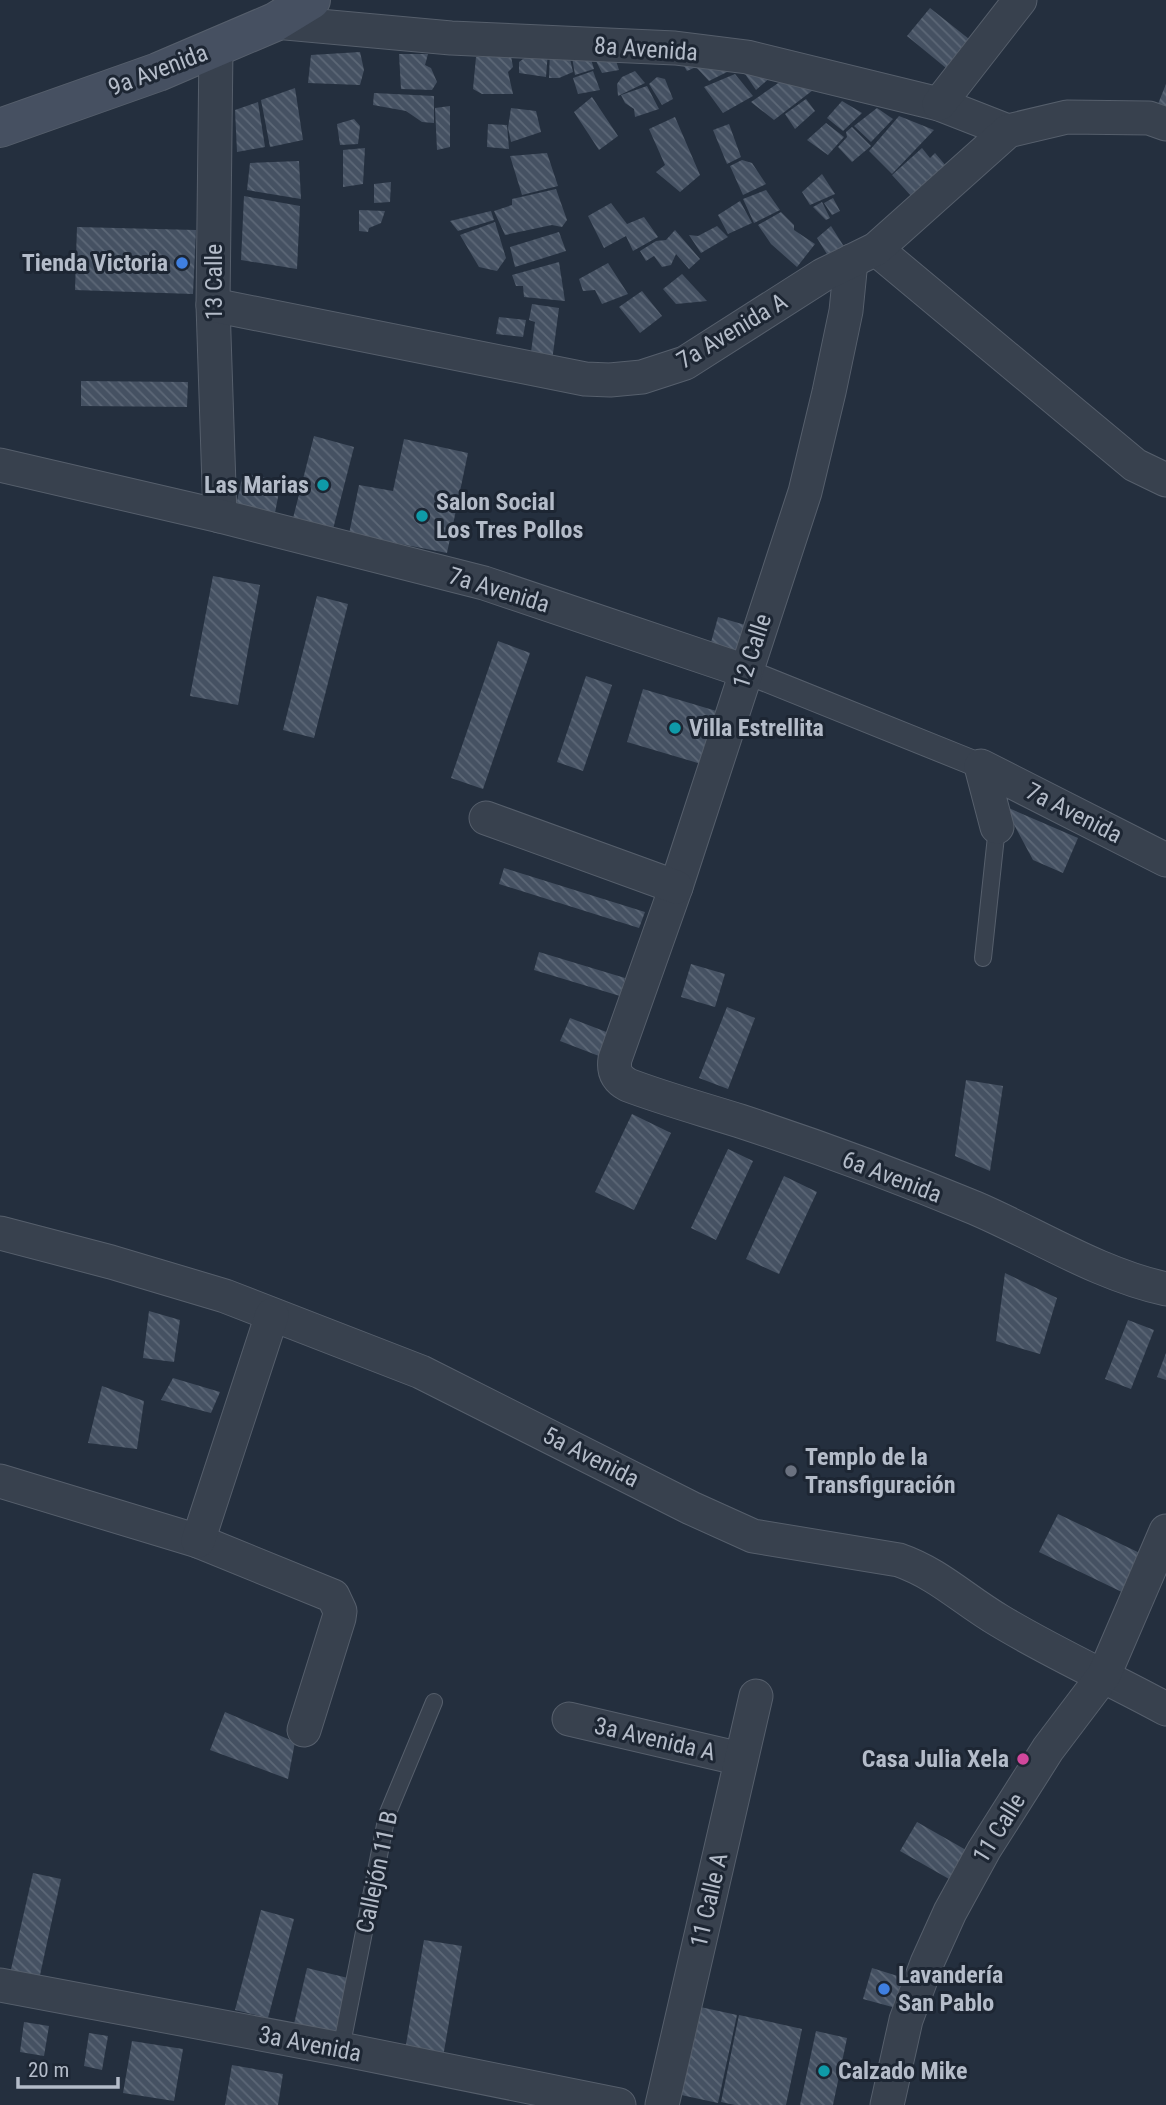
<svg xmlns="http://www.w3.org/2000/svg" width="1166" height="2105" font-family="'Roboto Condensed',sans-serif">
	<defs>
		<pattern id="building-back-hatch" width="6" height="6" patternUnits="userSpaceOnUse" patternTransform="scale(1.75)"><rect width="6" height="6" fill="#455162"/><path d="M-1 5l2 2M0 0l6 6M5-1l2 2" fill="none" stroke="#5d6877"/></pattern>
	</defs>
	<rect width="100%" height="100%" fill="#242f3e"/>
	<g fill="url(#building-back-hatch)">
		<polygon points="930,8 969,39 946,68 907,36"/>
		<polygon points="612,48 619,70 602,73 591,51"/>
		<polygon points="537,49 548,51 546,77 519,73 519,62"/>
		<polygon points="550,50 568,50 573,72 559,78 549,78"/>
		<polygon points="588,50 594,69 575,75 571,51"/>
		<polygon points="360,52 364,70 360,85 308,83 311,55"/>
		<polygon points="399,54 428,54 425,65 431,68 437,82 432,90 401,89"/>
		<polygon points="677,54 737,67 709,81 696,67 687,71"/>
		<polygon points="511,56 513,67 508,72 513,94 482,94 473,89 476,57"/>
		<polygon points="741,68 772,76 756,90"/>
		<polygon points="593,71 600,90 578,94 573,78"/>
		<polygon points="635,71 645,83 618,96 617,84 622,77"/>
		<polygon points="735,74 753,96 723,113 704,87"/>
		<polygon points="657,77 665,79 673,99 662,105 649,84"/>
		<polygon points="784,79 817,87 774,120 751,102"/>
		<polygon points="1166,84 1166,113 1156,109"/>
		<polygon points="647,86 659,109 635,117 634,109 625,103 621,95"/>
		<polygon points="295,88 303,140 270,147 261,100"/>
		<polygon points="374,93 434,96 434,123 422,122 406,111 373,105"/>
		<polygon points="592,97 618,136 599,150 574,112"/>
		<polygon points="806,99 815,111 795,129 785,114"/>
		<polygon points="842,101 862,113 843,131 827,118"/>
		<polygon points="258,102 265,147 237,152 235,110"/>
		<polygon points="450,106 450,147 437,150 435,108"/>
		<polygon points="511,108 536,111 541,132 511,142 508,128"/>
		<polygon points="877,108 893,119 871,142 854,126"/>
		<polygon points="899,116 934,130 892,174 869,151"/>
		<polygon points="675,117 700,175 680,192 656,172 665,165 649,129"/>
		<polygon points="354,119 360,126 358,144 340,145 337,124"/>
		<polygon points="826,123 844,137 828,155 807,140"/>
		<polygon points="488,124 507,125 509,149 487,147"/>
		<polygon points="729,124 741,157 727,164 713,130"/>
		<polygon points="852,127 871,146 852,162 838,147 847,137 846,132"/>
		<polygon points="365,148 363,184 343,187 343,150"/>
		<polygon points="922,148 930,158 935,153 947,167 913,198 892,175"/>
		<polygon points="547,153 558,186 522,195 510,156"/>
		<polygon points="742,160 752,163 766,184 743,195 730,166"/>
		<polygon points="299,161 301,199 247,190 250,163"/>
		<polygon points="822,174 835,194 810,205 802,192"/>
		<polygon points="391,182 390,202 374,203 374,184"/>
		<polygon points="556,189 567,220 562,227 552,225 505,235 494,211 512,205 512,199"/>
		<polygon points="766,190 780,210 754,223 743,199"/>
		<polygon points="244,196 300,206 297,269 241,260"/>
		<polygon points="833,198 840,211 832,215 824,203"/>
		<polygon points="740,201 752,223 728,234 718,215"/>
		<polygon points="822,202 830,218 826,220 813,207"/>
		<polygon points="611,203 627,224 644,217 658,237 633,251 626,236 604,248 588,216"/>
		<polygon points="359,210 385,211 381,223 369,228 368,232 359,231"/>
		<polygon points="491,211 494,220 458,231 450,221"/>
		<polygon points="781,212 794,225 794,230 815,244 797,267 771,244 758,225"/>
		<polygon points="495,222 506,258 497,271 479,267 460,235"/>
		<polygon points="717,226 728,237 701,253 689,235 698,236"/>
		<polygon points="831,226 843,245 842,255 830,259 817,238"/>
		<polygon points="77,227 196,230 193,294 75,290"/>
		<polygon points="675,230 700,259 689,269 676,254 671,265 662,267 654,256 646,261 640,251 656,241 666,240"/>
		<polygon points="559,232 566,251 515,267 510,247"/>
		<polygon points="559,262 565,301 524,297 523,286 516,286 512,275"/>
		<polygon points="608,263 628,294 602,304 595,290 583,291 579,279"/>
		<polygon points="682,274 707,301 676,304 663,289"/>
		<polygon points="642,291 662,316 640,333 619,307"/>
		<polygon points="532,304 559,308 552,361 530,360 535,322 529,320"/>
		<polygon points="499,317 526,320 523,337 496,334"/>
		<polygon points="81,381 188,382 187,407 81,406"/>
		<polygon points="314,436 354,447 332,533 292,522"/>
		<polygon points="404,439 468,453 447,553 349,534 359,485 393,491"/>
		<polygon points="243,473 281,481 275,513 236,506"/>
		<polygon points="213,576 260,585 238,705 190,696"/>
		<polygon points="317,596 348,604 314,738 283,730"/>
		<polygon points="718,617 752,627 743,656 710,646"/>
		<polygon points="498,641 530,653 483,789 451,778"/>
		<polygon points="586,676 612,685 583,771 557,762"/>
		<polygon points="643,689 723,713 708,766 627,742"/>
		<polygon points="1004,806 1078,838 1063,873 1033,860"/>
		<polygon points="504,868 645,912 639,928 499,884"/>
		<polygon points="539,952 625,978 620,996 534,970"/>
		<polygon points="691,964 725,974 715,1007 681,997"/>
		<polygon points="727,1007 755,1018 728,1089 699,1078"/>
		<polygon points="570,1018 609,1033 599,1056 560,1041"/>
		<polygon points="966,1080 1003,1086 990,1171 955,1156"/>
		<polygon points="632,1114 671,1133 634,1210 595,1192"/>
		<polygon points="728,1149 753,1161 716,1240 691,1228"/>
		<polygon points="784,1176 817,1192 779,1274 746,1259"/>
		<polygon points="1005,1273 1057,1298 1040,1354 996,1341"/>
		<polygon points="149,1311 180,1320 174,1362 143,1358"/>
		<polygon points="1128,1320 1154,1330 1131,1389 1105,1379"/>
		<polygon points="1166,1353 1166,1380 1157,1377"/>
		<polygon points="173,1378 220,1392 211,1413 161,1400"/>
		<polygon points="102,1386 144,1401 137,1449 88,1443"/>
		<polygon points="1058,1514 1144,1555 1126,1594 1039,1552"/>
		<polygon points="225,1712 295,1742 288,1779 210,1750"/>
		<polygon points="917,1822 966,1850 949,1879 900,1851"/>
		<polygon points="33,1873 61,1879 38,1984 9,1978"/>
		<polygon points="261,1910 294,1919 268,2018 235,2010"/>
		<polygon points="424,1940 462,1946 442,2063 404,2056"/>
		<polygon points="307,1968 348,1978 335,2034 294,2024"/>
		<polygon points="872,1968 904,1978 896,2008 863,1999"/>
		<polygon points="691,2005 737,2015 718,2103 672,2093"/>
		<polygon points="739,2015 802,2029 786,2105 735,2105 721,2102"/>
		<polygon points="24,2022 49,2026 44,2056 20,2052"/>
		<polygon points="816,2031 847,2038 833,2105 800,2105"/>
		<polygon points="89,2033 108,2036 102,2070 84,2066"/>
		<polygon points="132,2041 183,2049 174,2101 123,2093"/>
		<polygon points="232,2065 283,2074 278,2105 225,2105"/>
	</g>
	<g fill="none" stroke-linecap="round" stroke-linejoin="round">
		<g stroke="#565f6c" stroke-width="18">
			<g id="service">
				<polyline points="983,958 997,827"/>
				<polyline points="341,2049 387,1815 434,1702"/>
			</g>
		</g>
		<g stroke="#565f6c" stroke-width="26">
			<polyline id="pedestrian" points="745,671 981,766"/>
		</g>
		<g stroke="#565f6c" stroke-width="35">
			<g id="minor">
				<polyline points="275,22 451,38 675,48 747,57 939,104 1008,131"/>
				<polyline points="216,47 213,305 220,516"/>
				<polyline points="939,104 1020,0"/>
				<polyline points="876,249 1135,465 1166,480"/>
				<path d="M851 261 846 311 829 392 805 492 676 887 615 1059C613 1072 617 1079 628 1085 665 1099 702 1109 740 1121 819 1147 898 1176 975 1208 1038 1235 1098 1274 1166 1289"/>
				<polyline points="213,305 585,379 610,380 642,377 685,363 823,275 876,249 1008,131 1067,117 1149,118 1166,124"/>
				<polyline points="0,465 220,516 484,583 745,671"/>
				<polyline points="486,818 676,887"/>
				<polyline points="997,827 981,766 1166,860"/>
				<path d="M0 1233 111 1262 225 1296 421 1372 691 1508 753 1536 899 1560C939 1574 964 1600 1000 1621 1053 1653 1111 1679 1166 1709"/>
				<polyline points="0,1481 198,1541 333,1596 340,1611 339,1618 304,1730"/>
				<polyline points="198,1541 272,1315"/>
				<polyline points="569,1719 741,1759"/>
				<polyline points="0,1985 341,2049 619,2105"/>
				<polyline points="662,2105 756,1696"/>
				<polyline points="887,2105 906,2020 927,1963 950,1912 984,1850 1048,1749 1104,1675 1166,1531"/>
			</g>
		</g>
		<g stroke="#565f6c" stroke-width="40">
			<polyline id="secondary" points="0,128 158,72 275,22 311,0"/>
		</g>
		<use href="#service" stroke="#38414e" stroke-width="16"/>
		<use href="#pedestrian" stroke="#38414e" stroke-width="24"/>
		<use href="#minor" stroke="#38414e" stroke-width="33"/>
		<use href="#secondary" stroke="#465061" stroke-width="38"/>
	</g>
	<g fill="#3f7fe0" stroke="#1d2633" stroke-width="2.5">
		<circle cx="182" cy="263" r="7"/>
		<circle cx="884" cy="1989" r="7"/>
	</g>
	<g fill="#0f9aa8" stroke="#1d2633" stroke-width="2.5">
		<circle cx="323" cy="485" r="7"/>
		<circle cx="422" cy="516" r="7"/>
		<circle cx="675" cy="728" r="7"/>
		<circle cx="824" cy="2071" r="7"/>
	</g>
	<circle fill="#6b7280" stroke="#1d2633" stroke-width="2.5" cx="791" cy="1471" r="7"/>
	<circle fill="#d1479c" stroke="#1d2633" stroke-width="2.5" cx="1023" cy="1759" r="7"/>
	<g text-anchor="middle" stroke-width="6" stroke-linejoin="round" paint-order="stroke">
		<g font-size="24" fill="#b4bcc9" stroke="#1d2633">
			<text transform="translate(646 49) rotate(4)" y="8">8a Avenida</text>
			<text transform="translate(158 70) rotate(-21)" y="8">9a Avenida</text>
			<text transform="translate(214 282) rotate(-90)" y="8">13 Calle</text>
			<text transform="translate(732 331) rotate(-31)" y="8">7a Avenida A</text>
			<text transform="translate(499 590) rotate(17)" y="8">7a Avenida</text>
			<text transform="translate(752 651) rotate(-72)" y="8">12 Calle</text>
			<text transform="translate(1074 813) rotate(27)" y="8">7a Avenida</text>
			<text transform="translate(892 1177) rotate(21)" y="8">6a Avenida</text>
			<text transform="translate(591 1457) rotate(27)" y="8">5a Avenida</text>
			<text transform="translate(655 1739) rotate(13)" y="8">3a Avenida A</text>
			<text transform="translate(999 1828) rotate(-58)" y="8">11 Calle</text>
			<text transform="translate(377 1872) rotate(-78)" y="8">Callejón 11 B</text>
			<text transform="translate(709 1900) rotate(-77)" y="8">11 Calle A</text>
			<text transform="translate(310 2044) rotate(11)" y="8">3a Avenida</text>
		</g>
		<g font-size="24" font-weight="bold" fill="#b4bcc9" stroke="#1d2633" text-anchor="start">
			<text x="168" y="271" text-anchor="end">Tienda Victoria</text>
			<text x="309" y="493" text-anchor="end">Las Marias</text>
			<text x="436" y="510">Salon Social<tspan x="436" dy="28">Los Tres Pollos</tspan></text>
			<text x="689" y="736">Villa Estrellita</text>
			<text x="805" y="1465">Templo de la<tspan x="805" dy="28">Transfiguración</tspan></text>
			<text x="1009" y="1767" text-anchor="end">Casa Julia Xela</text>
			<text x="898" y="1983">Lavandería<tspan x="898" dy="28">San Pablo</tspan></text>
			<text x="838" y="2079">Calzado Mike</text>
		</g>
	</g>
	<path d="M18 2077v10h100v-10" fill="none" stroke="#b4bcc9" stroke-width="3.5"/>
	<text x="28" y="2077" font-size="21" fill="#b4bcc9" stroke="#1d2633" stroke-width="5" paint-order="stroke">20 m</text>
</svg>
